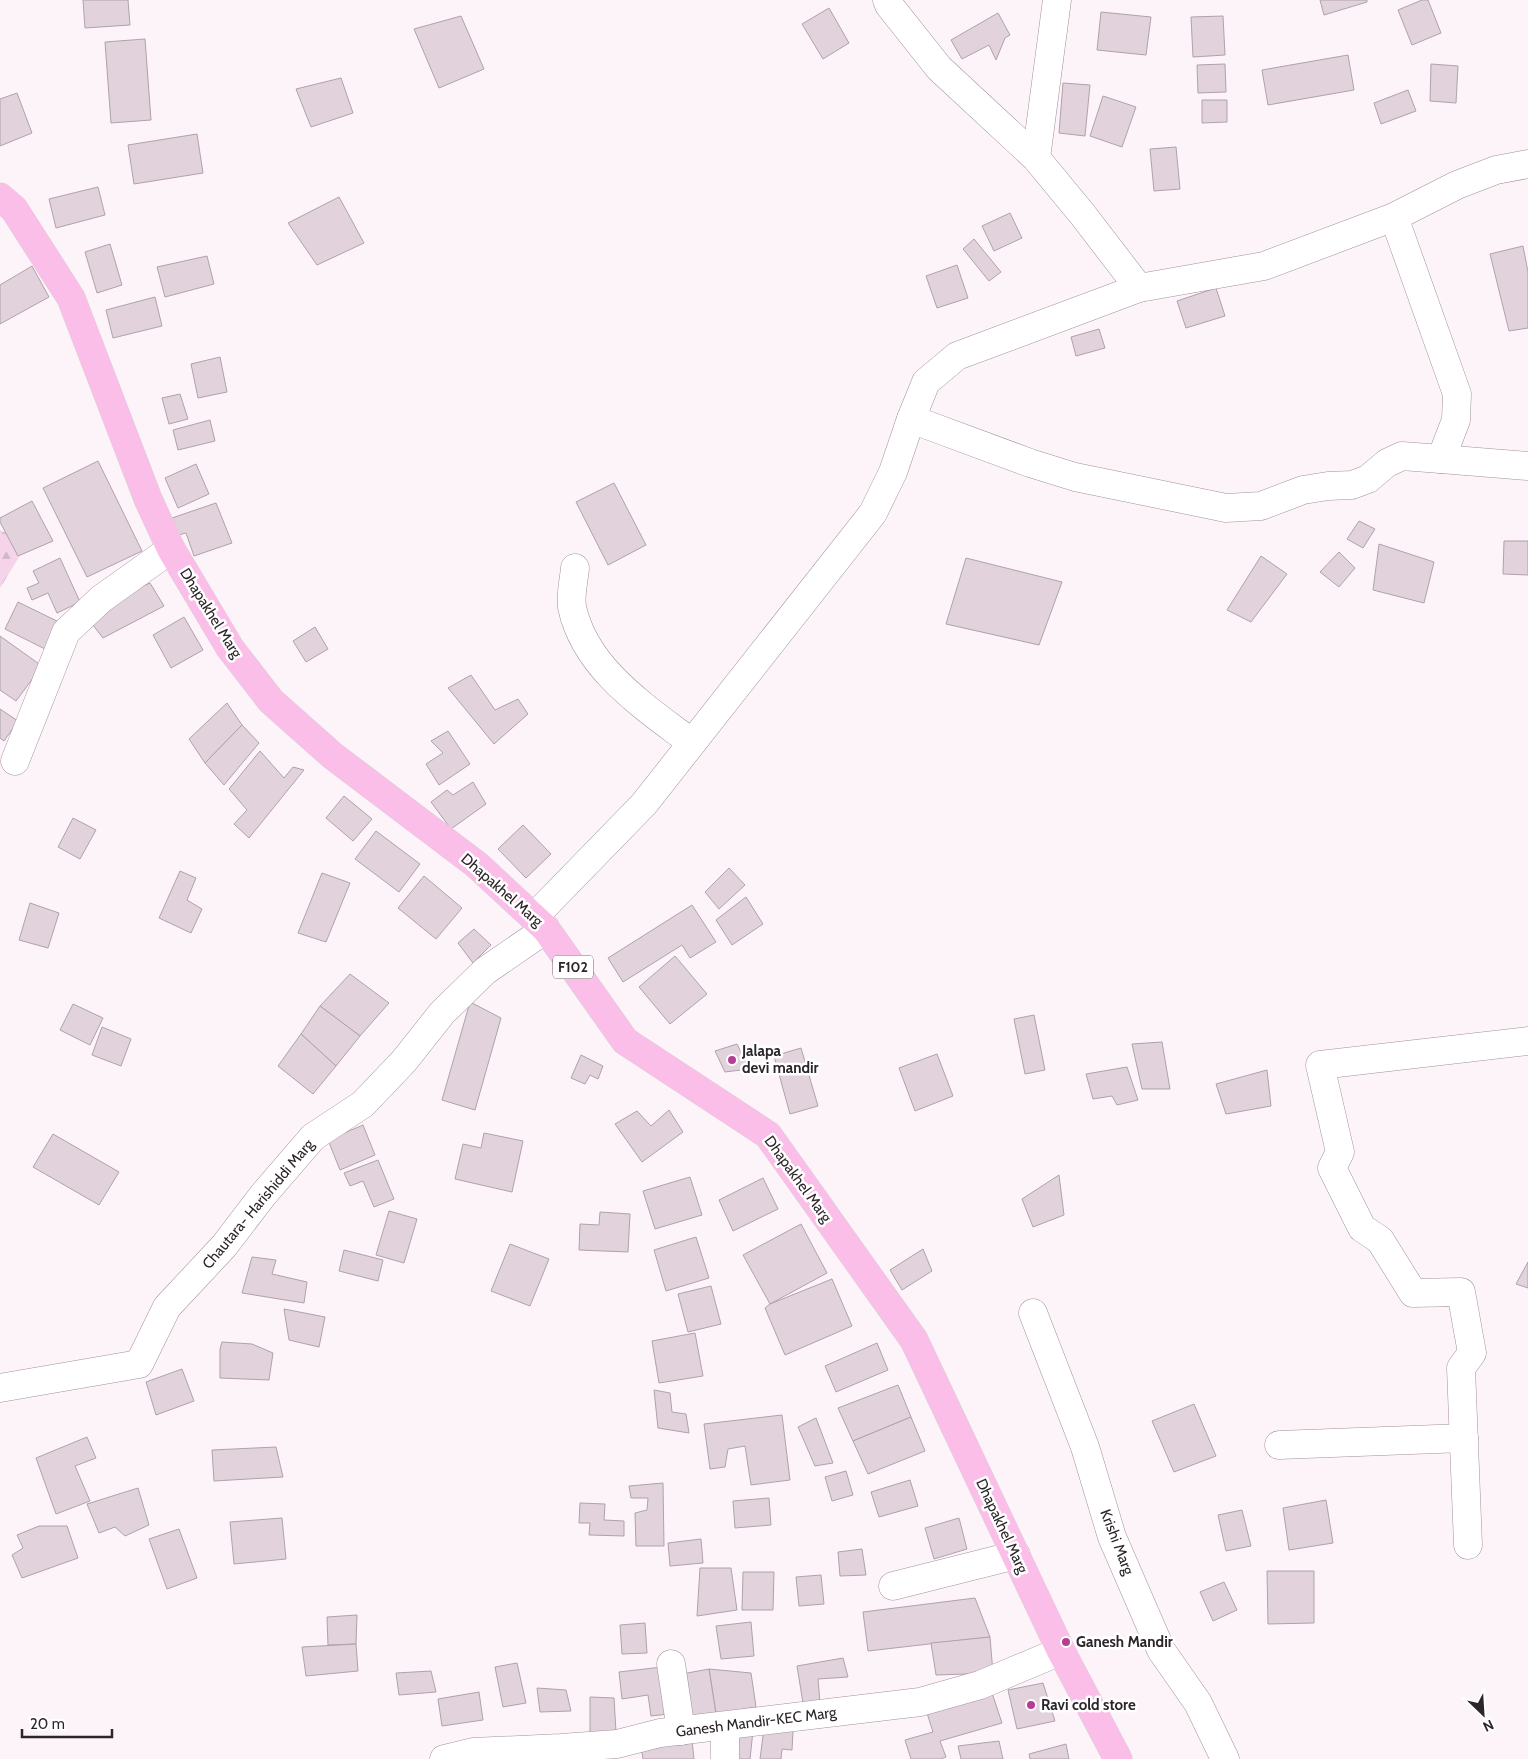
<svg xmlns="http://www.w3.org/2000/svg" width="1528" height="1759" font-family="Cabin,sans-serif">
	<defs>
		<pattern id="forest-firs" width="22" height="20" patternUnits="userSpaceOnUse" patternTransform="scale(1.25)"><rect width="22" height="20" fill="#f5d3e8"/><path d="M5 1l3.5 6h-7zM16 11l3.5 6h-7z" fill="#d2b5c7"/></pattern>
	</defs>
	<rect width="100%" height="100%" fill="#fdf4fa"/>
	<polygon fill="url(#forest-firs)" points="0,530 27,544 0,588"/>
	<g fill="#e1d2dc" stroke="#b0a1aa">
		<polygon points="83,0 128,0 130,25 85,28"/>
		<polygon points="1320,0 1367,0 1367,2 1324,15"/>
		<polygon points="1422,0 1428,0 1441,33 1412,45 1398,10"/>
		<polygon points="829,8 849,43 823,59 802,24"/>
		<polygon points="1101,12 1151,17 1146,55 1097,50"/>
		<polygon points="998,13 1010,35 1005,38 996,60 989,45 962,59 951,40"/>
		<polygon points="461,16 484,69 439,88 414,29"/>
		<polygon points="1223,16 1225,55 1193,57 1191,17"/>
		<polygon points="145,39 151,120 111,123 105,42"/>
		<polygon points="1348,55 1354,90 1268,105 1262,70"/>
		<polygon points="1225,64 1226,92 1198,93 1197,65"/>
		<polygon points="1431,64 1458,66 1456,103 1430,101"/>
		<polygon points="341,78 353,113 311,127 296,89"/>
		<polygon points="1063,83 1090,85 1085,136 1059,133"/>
		<polygon points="1408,90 1416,111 1381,124 1374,103"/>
		<polygon points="17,93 32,133 0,146 0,99"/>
		<polygon points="1103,96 1136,107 1122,147 1090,136"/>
		<polygon points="1202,100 1227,100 1227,122 1202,123"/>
		<polygon points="197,134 203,173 134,184 128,145"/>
		<polygon points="1176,147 1180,189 1154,191 1150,149"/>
		<polygon points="98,187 105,215 56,228 49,199"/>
		<polygon points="339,197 364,243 317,265 288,223"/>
		<polygon points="1010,213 1022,238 994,251 982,226"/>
		<polygon points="974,239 1001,272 989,281 963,249"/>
		<polygon points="110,244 122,285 97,293 85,252"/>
		<polygon points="1523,246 1528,272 1528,328 1509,331 1490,254"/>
		<polygon points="207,256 214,284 165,297 157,267"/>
		<polygon points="957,265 968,298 937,308 926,276"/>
		<polygon points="32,266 49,297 0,324 0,285"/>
		<polygon points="1216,288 1225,316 1186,328 1177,301"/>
		<polygon points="155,297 162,326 113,338 106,310"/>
		<polygon points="1099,329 1105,348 1076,356 1071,337"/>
		<polygon points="220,357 227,392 198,398 191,364"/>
		<polygon points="180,394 188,419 169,424 162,398"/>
		<polygon points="210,420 215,441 178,450 173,430"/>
		<polygon points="98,461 142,551 87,577 43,488"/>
		<polygon points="196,464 209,494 178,508 165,478"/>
		<polygon points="614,483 646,545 608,565 576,502"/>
		<polygon points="32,501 53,541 18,556 0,522 0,518"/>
		<polygon points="216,503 232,543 194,556 186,533 175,536 169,519"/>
		<polygon points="1359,521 1375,529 1363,548 1347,539"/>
		<polygon points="1504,541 1528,541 1528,575 1503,574"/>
		<polygon points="1379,544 1434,562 1424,603 1373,590"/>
		<polygon points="1339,552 1355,568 1339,587 1320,572"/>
		<polygon points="1261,556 1287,574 1251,622 1227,610"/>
		<polygon points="60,558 80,602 57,613 48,593 32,600 27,588 39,583 33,571"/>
		<polygon points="966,558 1062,582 1039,645 946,624"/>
		<polygon points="150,583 164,606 103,638 89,620 132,591"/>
		<polygon points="18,602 61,623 47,650 5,629"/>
		<polygon points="184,617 203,650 171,668 153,635"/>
		<polygon points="315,627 328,649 306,662 293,641"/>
		<polygon points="0,636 42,666 16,701 0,690"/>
		<polygon points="471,675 495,710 518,699 528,714 494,744 448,688"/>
		<polygon points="227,703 242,725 205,763 189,739"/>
		<polygon points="0,709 18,721 4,741 0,738"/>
		<polygon points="242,725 259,743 224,785 205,763"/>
		<polygon points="448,731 470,764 439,785 426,764 443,753 431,741"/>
		<polygon points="260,751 284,778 293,767 304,770 249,838 234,824 247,810 229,789"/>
		<polygon points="473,782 486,804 451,829 431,802 447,790 453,795"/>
		<polygon points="344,796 372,819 353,841 326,818"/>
		<polygon points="73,818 96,830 80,859 58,847"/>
		<polygon points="523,825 551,854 526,878 498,849"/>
		<polygon points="376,831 420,864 399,892 355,859"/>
		<polygon points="729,868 745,885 719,909 705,892"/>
		<polygon points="180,871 196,878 187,900 202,909 191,933 159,918"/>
		<polygon points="322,873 350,883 326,942 298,933"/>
		<polygon points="424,876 462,908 436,939 398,908"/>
		<polygon points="746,897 763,924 732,945 716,920"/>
		<polygon points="30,903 59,913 48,948 19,940"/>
		<polygon points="692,905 716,942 690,958 682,945 623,982 608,958"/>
		<polygon points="474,929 491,945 473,963 458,943"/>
		<polygon points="675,956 707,994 670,1024 639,987"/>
		<polygon points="350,974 389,1003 360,1036 320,1006"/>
		<polygon points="470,1002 501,1018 475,1110 442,1100"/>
		<polygon points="73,1004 103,1018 90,1045 60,1030"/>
		<polygon points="320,1006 360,1036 336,1066 301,1034"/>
		<polygon points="1034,1015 1045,1070 1025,1074 1014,1019"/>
		<polygon points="102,1027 131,1039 121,1066 92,1055"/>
		<polygon points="301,1034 336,1066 313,1094 278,1066"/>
		<polygon points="1162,1042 1170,1089 1142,1089 1132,1044"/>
		<polygon points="737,1044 749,1069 725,1072 715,1051"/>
		<polygon points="801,1048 818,1106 790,1114 774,1056"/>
		<polygon points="937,1054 953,1096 915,1111 899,1068"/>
		<polygon points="581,1055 603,1066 598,1079 590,1075 585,1084 571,1078"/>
		<polygon points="1127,1067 1138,1100 1117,1105 1112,1096 1093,1099 1086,1074"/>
		<polygon points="1267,1070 1271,1106 1226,1114 1216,1084"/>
		<polygon points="669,1110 683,1132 642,1162 615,1124 637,1111 651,1126"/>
		<polygon points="363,1125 375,1155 340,1170 328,1140"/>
		<polygon points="484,1133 523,1141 512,1192 455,1179 463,1144 481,1148"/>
		<polygon points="53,1134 119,1172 99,1205 33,1167"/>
		<polygon points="378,1160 394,1199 374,1207 363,1181 350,1186 344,1173"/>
		<polygon points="1059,1175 1064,1215 1033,1227 1022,1199"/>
		<polygon points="690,1177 702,1215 655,1229 643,1191"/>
		<polygon points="763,1178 778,1209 733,1231 719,1200"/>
		<polygon points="389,1211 417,1219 404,1263 376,1255"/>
		<polygon points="600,1212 630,1214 628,1252 579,1250 580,1224 599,1225"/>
		<polygon points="801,1224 827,1273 770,1304 743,1255"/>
		<polygon points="696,1237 709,1278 666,1291 654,1250"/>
		<polygon points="510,1244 549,1259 530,1306 491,1291"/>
		<polygon points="923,1249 932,1271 902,1290 890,1270"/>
		<polygon points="344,1250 383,1260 378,1281 339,1271"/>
		<polygon points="252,1257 276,1260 272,1274 307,1282 304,1303 242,1293"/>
		<polygon points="1528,1262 1528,1288 1516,1284"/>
		<polygon points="832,1279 852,1326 785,1355 765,1308 770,1304"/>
		<polygon points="711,1286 721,1324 688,1332 678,1294"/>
		<polygon points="284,1309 325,1317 319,1347 289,1340"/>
		<polygon points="695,1333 703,1376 659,1383 652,1341"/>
		<polygon points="222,1342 252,1344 273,1353 269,1380 220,1378 220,1349"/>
		<polygon points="877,1343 888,1370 836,1392 825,1366"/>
		<polygon points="182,1369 194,1401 156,1415 146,1382"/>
		<polygon points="898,1385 911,1417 853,1441 838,1408"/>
		<polygon points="654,1390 670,1393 672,1412 686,1414 689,1433 658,1428"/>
		<polygon points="1194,1404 1216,1456 1174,1472 1152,1421"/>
		<polygon points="782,1415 790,1480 751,1485 745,1446 728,1449 725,1467 710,1469 704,1424"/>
		<polygon points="911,1417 925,1451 868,1474 853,1441"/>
		<polygon points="816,1418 833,1463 815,1466 798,1427"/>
		<polygon points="87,1437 96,1458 75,1466 90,1501 56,1514 36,1458"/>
		<polygon points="276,1447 283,1477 214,1481 212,1450"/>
		<polygon points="846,1471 853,1495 832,1501 825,1477"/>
		<polygon points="910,1480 918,1506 879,1517 871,1492"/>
		<polygon points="663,1483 664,1546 636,1546 635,1513 647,1510 648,1498 631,1498 629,1486"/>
		<polygon points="138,1488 149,1525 125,1536 115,1527 99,1533 87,1504"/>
		<polygon points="769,1498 771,1525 735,1528 733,1501"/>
		<polygon points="1326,1500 1333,1543 1289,1550 1283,1508"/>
		<polygon points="580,1503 605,1504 604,1520 624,1521 624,1536 589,1535 590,1523 579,1523"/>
		<polygon points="1242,1510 1251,1546 1226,1551 1218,1515"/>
		<polygon points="282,1518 286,1559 234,1564 230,1522"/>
		<polygon points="959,1518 967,1549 934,1559 925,1528"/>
		<polygon points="39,1526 67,1526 78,1558 22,1578 12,1555 23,1548 17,1535"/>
		<polygon points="179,1529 197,1578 167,1589 149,1539"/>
		<polygon points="701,1539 703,1563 670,1566 668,1543"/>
		<polygon points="862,1549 866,1575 840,1576 838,1552"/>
		<polygon points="700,1568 731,1568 737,1610 697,1616"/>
		<polygon points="1267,1571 1314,1571 1314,1623 1268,1624"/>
		<polygon points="743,1572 774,1572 773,1610 742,1610"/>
		<polygon points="821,1575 824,1604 799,1606 796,1577"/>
		<polygon points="1224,1582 1237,1610 1213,1621 1200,1592"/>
		<polygon points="975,1598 990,1637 868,1651 863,1612"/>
		<polygon points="357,1615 356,1644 328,1645 327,1617"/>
		<polygon points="751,1622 754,1656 721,1659 716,1626"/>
		<polygon points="645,1623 647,1653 622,1654 620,1625"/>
		<polygon points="990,1637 993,1673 936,1675 931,1643"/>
		<polygon points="356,1644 358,1671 306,1676 302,1647"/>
		<polygon points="843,1658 848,1677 818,1679 820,1703 803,1703 797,1666"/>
		<polygon points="517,1663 526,1703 503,1707 495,1667"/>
		<polygon points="662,1667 669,1714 651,1716 648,1695 622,1699 619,1672"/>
		<polygon points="709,1669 751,1673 756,1707 716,1714"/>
		<polygon points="709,1669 716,1714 691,1718 682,1674"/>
		<polygon points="431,1671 436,1692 399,1695 396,1673"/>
		<polygon points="1043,1683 1055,1721 1017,1729 1008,1690"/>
		<polygon points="537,1688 566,1690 571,1711 540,1712"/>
		<polygon points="479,1692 483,1720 442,1726 438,1699"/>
		<polygon points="992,1693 1002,1723 940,1741 946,1757 940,1759 911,1759 905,1740 933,1732 927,1713"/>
		<polygon points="590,1697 614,1698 616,1732 590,1736"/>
		<polygon points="764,1728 793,1731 792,1750 782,1749 781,1759 760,1759"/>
		<polygon points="753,1731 750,1759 735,1759 735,1733"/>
		<polygon points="692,1740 694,1759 643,1759 641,1747"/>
		<polygon points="999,1741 1003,1759 961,1759 958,1746"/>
		<polygon points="1066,1744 1069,1759 1030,1759 1029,1754"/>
	</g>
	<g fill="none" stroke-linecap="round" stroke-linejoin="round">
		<g stroke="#a0929b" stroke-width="29">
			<g id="minor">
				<polyline points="887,0 889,5 939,68 1036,158 1083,215 1139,288"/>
				<polyline points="1036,158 1057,0"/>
				<polyline points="911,419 1030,463 1075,477 1226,508 1261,506 1303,490 1328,486 1352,485 1368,479 1387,463 1402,456 1441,459 1456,420 1457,394 1394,217"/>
				<polyline points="1441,459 1528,466"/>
				<path d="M575 568C574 580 570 595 572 607 585 669 645 707 692 743"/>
				<polyline points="15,761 66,632 101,599 171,549"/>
				<polyline points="534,917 644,804 873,513 893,472 911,419 926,382 957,356 1139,288 1264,266 1394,217 1457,185 1496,170 1528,164"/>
				<polyline points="1033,1313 1085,1447 1112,1537 1161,1650 1198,1703 1225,1759"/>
				<polyline points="0,1388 139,1364 167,1307 224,1246 263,1195 313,1137 363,1104 404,1061 442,1013 485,971 546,929"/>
				<polyline points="1279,1445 1464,1438"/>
				<polyline points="1468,1545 1461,1368 1472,1353 1461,1292 1413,1293 1380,1240 1362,1228 1332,1168 1340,1152 1320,1065 1528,1041"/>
				<polyline points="893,1586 1016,1555"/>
				<polyline points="671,1664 681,1731"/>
				<polyline points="725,1726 725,1759"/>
				<polyline points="444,1759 473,1752 561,1748 617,1744 660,1733 920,1702 980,1685 1061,1651"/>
			</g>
		</g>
		<g stroke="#d5d4d4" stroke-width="29">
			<polyline id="major" points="0,197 14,209 71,298 148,499 171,549 230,648 271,701 333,756 477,865 546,929 625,1041 768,1135 914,1340 1061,1651 1118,1759"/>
		</g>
		<use href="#minor" stroke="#fff" stroke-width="28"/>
		<use href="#major" stroke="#fbbee8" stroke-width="28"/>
	</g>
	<g fill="#b43e94" stroke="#fff" stroke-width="2">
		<circle cx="732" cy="1060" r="5"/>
		<circle cx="1066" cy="1642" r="5"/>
		<circle cx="1031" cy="1705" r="5"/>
	</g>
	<g text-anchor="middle" stroke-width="5" stroke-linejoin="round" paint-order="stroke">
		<rect fill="#fff" stroke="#6b676a" stroke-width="1" x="553" y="955.5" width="40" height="23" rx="4"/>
		<g font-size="14" font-weight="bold" fill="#2c262a">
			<text x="573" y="972">F102</text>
		</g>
		<g font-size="15" fill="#2c262a" stroke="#fff">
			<text transform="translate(211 613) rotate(58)" y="5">Dhapakhel Marg</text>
			<text transform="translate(502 890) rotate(41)" y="5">Dhapakhel Marg</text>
			<text transform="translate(798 1179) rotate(54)" y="5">Dhapakhel Marg</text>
			<text transform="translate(258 1204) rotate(-50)" y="5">Chautara- Harishiddi Marg</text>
			<text transform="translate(1002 1526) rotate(65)" y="5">Dhapakhel Marg</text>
			<text transform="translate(1117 1542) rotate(69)" y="5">Krishi Marg</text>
			<text transform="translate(756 1722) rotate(-7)" y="5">Ganesh Mandir-KEC Marg</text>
		</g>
		<g font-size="15" font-weight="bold" fill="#2c262a" stroke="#fff" text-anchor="start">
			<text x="742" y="1056">Jalapa<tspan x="742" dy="17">devi mandir</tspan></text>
			<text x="1076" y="1647">Ganesh Mandir</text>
			<text x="1041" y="1710">Ravi cold store</text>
		</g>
	</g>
	<g transform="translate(1483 1714) rotate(155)" stroke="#ffffff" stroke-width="4" paint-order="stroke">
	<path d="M0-4L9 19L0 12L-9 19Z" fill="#2c262a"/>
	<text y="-8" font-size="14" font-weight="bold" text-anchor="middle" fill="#2c262a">N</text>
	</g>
	<path d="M22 1729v8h90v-8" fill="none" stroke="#2c262a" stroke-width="2.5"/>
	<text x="30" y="1729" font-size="15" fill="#2c262a" stroke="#ffffff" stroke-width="4" paint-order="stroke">20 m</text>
</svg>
